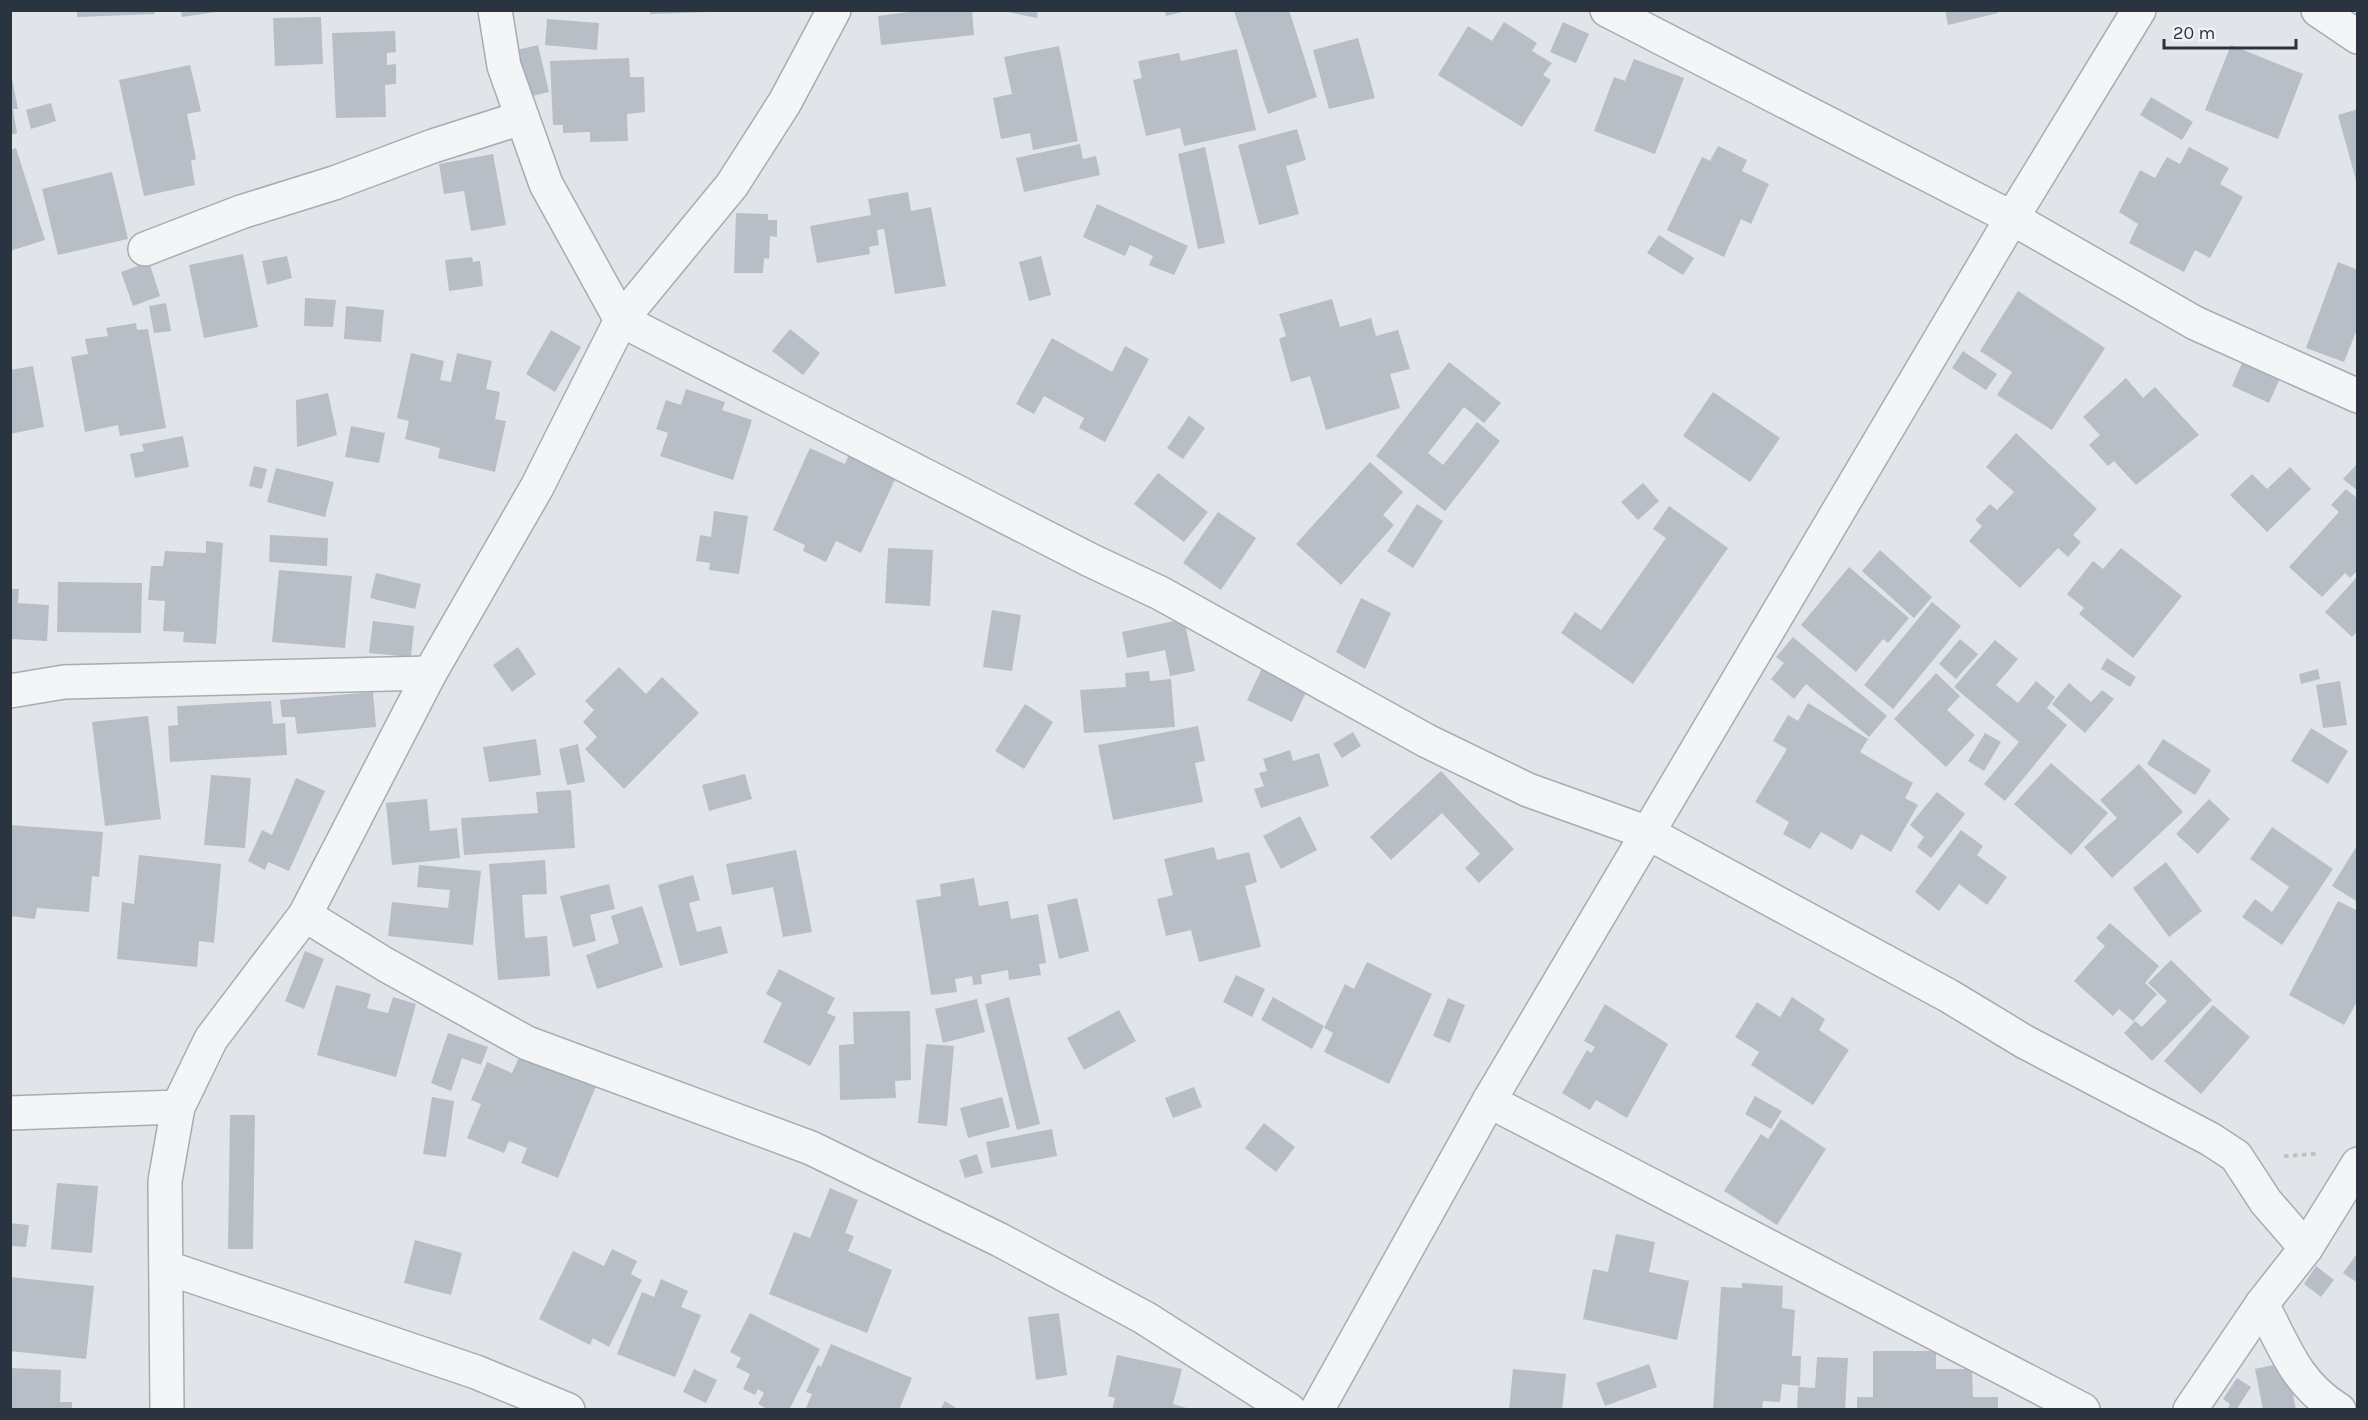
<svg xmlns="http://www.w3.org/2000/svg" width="2368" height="1420" font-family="Karla,sans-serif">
	<rect width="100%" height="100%" fill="#e1e5e9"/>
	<g fill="#b8bec6">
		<polygon points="77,10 155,10 155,14 77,17"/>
		<polygon points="181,10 216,10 216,12 182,17"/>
		<polygon points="650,10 711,10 711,12 650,14"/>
		<polygon points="924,10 972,10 974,35 881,45 878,16"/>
		<polygon points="998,10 1038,10 1037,18"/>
		<polygon points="1165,10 1186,10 1186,11 1166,16"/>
		<polygon points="1236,10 1289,10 1317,97 1268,114 1234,11"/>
		<polygon points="1945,10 1998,10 1998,13 1948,25"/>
		<polygon points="321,17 323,64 275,66 273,18"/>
		<polygon points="547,19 599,23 597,50 545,45"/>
		<polygon points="1504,22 1537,43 1532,51 1552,63 1543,75 1551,80 1522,127 1438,75 1468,26 1492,41"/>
		<polygon points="1563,22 1589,34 1576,63 1550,52"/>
		<polygon points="395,31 396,52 387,53 387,65 396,64 396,84 385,85 386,117 336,118 332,33"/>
		<polygon points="1358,38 1375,98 1329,109 1313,50"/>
		<polygon points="538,45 549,92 528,97 517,50"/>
		<polygon points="2231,45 2303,74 2278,139 2205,110"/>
		<polygon points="1059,46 1078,141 1033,150 1030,133 1001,139 993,98 1012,94 1004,57"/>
		<polygon points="1237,49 1256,130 1184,146 1180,128 1146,136 1133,80 1142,78 1138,61 1179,53 1181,61"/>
		<polygon points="629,58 630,77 644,77 645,112 627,114 628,141 590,142 590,132 563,133 563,125 553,125 550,61"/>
		<polygon points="1634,59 1684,78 1655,154 1594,131 1614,77 1625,81"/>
		<polygon points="190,65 201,111 187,114 196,159 191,161 195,185 144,196 119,80"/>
		<polygon points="12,79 18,109 13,109 17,133 10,135"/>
		<polygon points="2151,97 2193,122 2182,140 2140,115"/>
		<polygon points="51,103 56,121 31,129 26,110"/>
		<polygon points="2358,109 2358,184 2357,184 2338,115"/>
		<polygon points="1297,129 1306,160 1286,166 1299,214 1259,225 1238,145"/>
		<polygon points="1080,144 1083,159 1096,156 1100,175 1024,192 1016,158"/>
		<polygon points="1718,146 1747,160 1742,171 1769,184 1751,224 1741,219 1724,257 1667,230 1702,157 1710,161"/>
		<polygon points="1205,147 1225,243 1198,249 1178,154"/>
		<polygon points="2189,147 2229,168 2220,184 2243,197 2210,258 2195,250 2184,272 2129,243 2138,224 2119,212 2140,170 2155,178 2167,157 2180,164"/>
		<polygon points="16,148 45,240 10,251 10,150"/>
		<polygon points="493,154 506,225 471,231 464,191 444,194 439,164"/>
		<polygon points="112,172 128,239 58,255 42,189"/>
		<polygon points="908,192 911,211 931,207 946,286 895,294 884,229 877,230 879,245 869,247 870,254 817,263 810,226 871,215 868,199"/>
		<polygon points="1097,204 1188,246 1174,275 1149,265 1153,256 1130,245 1125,256 1083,237"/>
		<polygon points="736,213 768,214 768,220 777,220 777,237 770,236 769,259 764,258 763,273 734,273"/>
		<polygon points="1659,235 1694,258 1683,275 1647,253"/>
		<polygon points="243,254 258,327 204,338 189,265"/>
		<polygon points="287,256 292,278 267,285 262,261"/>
		<polygon points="1041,256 1051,295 1029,301 1019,262"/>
		<polygon points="472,257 473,262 480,261 483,286 449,291 445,260"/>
		<polygon points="149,262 160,296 133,306 121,272"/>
		<polygon points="2338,262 2358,270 2358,327 2344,362 2306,348"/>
		<polygon points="2018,291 2105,348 2052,430 1997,395 2012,372 1980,351"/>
		<polygon points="305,298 336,300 333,327 304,326"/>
		<polygon points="1332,299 1340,327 1371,318 1376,336 1398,330 1410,369 1390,374 1400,408 1326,430 1310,376 1291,382 1279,339 1286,336 1279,314"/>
		<polygon points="166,303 171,331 154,333 149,306"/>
		<polygon points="346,306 384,310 381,342 344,339"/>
		<polygon points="136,323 137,330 148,329 166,428 120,436 118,425 85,432 71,357 88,354 85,339 108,336 106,328"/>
		<polygon points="790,329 820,353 803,375 772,351"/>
		<polygon points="551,330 581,347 555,392 526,374"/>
		<polygon points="1052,338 1112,372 1125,346 1149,359 1105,442 1079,428 1084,418 1044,396 1034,414 1016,404"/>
		<polygon points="1963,351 1997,374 1986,390 1952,368"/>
		<polygon points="411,353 444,361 440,380 451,382 457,353 492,361 486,389 500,392 495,419 506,421 495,472 438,458 440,448 405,439 409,421 397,418"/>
		<polygon points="2245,356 2282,374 2269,403 2232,386"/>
		<polygon points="1449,362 1501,403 1484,423 1464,407 1428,453 1443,465 1477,422 1500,441 1445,511 1376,456"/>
		<polygon points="33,366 44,427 10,434 10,370"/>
		<polygon points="2126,378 2143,398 2155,387 2199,435 2136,485 2114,461 2108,466 2089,445 2100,435 2083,417"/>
		<polygon points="686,389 725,402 722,410 752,420 733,480 660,456 668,433 656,429 666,400 681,405"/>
		<polygon points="1713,392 1780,438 1750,482 1683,436"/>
		<polygon points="328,393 337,435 297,447 296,400"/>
		<polygon points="1189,416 1205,428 1183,459 1167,448"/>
		<polygon points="351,426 385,433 379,463 345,457"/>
		<polygon points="2016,433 2097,509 2073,535 2081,542 2068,557 2058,548 2020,588 1969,541 1982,526 1975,520 1990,504 1997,510 2014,492 1986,467"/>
		<polygon points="183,436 189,467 135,478 130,454 144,451 142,444"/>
		<polygon points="810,448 845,464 850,452 897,475 861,553 836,541 826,562 803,551 805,545 773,530"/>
		<polygon points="1370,462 1403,492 1383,515 1394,525 1341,585 1296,544"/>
		<polygon points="2358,463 2358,491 2343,479"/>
		<polygon points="254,466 267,469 262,489 249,486"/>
		<polygon points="2290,467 2311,489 2267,532 2230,495 2252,474 2267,489"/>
		<polygon points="276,468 334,482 325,517 267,502"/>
		<polygon points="1158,473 1208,512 1184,542 1134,504"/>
		<polygon points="1643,483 1659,501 1638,520 1621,502"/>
		<polygon points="2346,489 2358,499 2358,570 2350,578 2345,573 2322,597 2289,567 2339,512 2331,505"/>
		<polygon points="1417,504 1443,521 1413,568 1387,551"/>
		<polygon points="1669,506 1728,548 1633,684 1561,633 1575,612 1601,630 1666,538 1653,529"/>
		<polygon points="714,511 748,516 739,574 709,570 710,563 696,561 700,535 711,537"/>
		<polygon points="1218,512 1256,538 1221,590 1183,563"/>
		<polygon points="270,535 328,538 327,566 269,562"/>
		<polygon points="206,541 223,543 216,644 183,642 184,632 163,631 165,601 148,600 151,566 163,566 165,551 206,553"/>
		<polygon points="888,548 933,550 930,606 885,603"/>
		<polygon points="2121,548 2182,596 2133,658 2079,614 2084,608 2067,594 2093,561 2103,569"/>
		<polygon points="1880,550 1932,597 1914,618 1862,571"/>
		<polygon points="1849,567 1909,618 1888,643 1883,639 1856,672 1801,625"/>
		<polygon points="279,570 352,576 345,648 272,642"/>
		<polygon points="376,573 421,584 415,609 370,598"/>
		<polygon points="2358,576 2358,631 2352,637 2325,612"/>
		<polygon points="58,582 142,583 141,633 57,632"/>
		<polygon points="10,589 19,589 18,603 49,605 47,641 10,639"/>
		<polygon points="1361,598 1391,613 1365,669 1336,652"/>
		<polygon points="1932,602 1961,626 1893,709 1864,685"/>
		<polygon points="992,610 1021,615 1012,671 983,667"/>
		<polygon points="1184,619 1195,671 1170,676 1165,650 1127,658 1122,632"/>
		<polygon points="373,621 414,626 411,657 369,653"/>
		<polygon points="1793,637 1887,716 1869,737 1806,684 1794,699 1771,679 1784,663 1776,657"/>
		<polygon points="1960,639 1978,654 1956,679 1939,664"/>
		<polygon points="1995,640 2018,659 1996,685 2018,703 2036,681 2055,697 2047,708 2067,725 2005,801 1984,784 2019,742 1954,687"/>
		<polygon points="518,647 536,674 512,692 493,665"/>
		<polygon points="2107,658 2136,677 2130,687 2101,669"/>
		<polygon points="1264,664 1309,686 1292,722 1247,700"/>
		<polygon points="619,667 646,694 662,677 699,713 624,789 585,749 597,737 583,722 594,710 585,701"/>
		<polygon points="2318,669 2320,679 2301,684 2299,674"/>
		<polygon points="1149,671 1150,681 1171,679 1175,727 1084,733 1080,690 1126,687 1125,673"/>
		<polygon points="1936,673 1960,696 1947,710 1975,735 1946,767 1894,719"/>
		<polygon points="2340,681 2347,725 2323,728 2316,685"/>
		<polygon points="2069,683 2091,702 2102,690 2114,699 2085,733 2052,704"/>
		<polygon points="373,692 376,727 297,734 295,717 282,717 280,700"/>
		<polygon points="271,701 273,724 285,723 287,755 170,762 168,726 178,725 177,706"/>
		<polygon points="1808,703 1868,739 1860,752 1913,783 1905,798 1918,805 1891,852 1861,834 1852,850 1821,832 1810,849 1783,834 1789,822 1755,802 1787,749 1773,741 1788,715 1798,721"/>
		<polygon points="1025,704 1053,722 1024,769 995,751"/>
		<polygon points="148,716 161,819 105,826 92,722"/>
		<polygon points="1198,726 1205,761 1195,763 1203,802 1113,820 1098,745"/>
		<polygon points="2311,728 2348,751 2328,784 2291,761"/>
		<polygon points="1353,732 1361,746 1342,758 1333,744"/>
		<polygon points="1985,733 2001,742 1984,771 1968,761"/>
		<polygon points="536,739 541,775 489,782 483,747"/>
		<polygon points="2163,739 2211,770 2195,795 2147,764"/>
		<polygon points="578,744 585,782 567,785 559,749"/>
		<polygon points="1290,750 1293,761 1319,753 1329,786 1261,808 1254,789 1264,786 1259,773 1267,771 1263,759"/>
		<polygon points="2051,763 2108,813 2071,855 2014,804"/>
		<polygon points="2139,764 2183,812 2112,878 2084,847 2117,818 2100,800"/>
		<polygon points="1441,771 1514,849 1479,883 1465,868 1480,854 1442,813 1391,860 1370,837"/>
		<polygon points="745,774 752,799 709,811 702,785"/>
		<polygon points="211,775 251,778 245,848 204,845"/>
		<polygon points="296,778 325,791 289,871 268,862 265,870 248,861 262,830 272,835"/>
		<polygon points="571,790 575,848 464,855 461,818 538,813 536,792"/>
		<polygon points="1937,792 1965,814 1931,858 1917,847 1924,837 1910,825"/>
		<polygon points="427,799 430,831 457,828 460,858 392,865 386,803"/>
		<polygon points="2209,799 2230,819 2198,854 2176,834"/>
		<polygon points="1300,816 1317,850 1281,869 1263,836"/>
		<polygon points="10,825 103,832 99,877 92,876 89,912 37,908 35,919 10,916"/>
		<polygon points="2272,827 2333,869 2282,945 2242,917 2255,899 2272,912 2289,887 2250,859"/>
		<polygon points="1961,830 1983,846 1977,855 2007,877 1987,905 1959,884 1939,911 1915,892"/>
		<polygon points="2358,844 2358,902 2332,886"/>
		<polygon points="1214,847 1217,860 1249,852 1257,882 1245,886 1261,947 1199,962 1191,930 1166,936 1157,899 1173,895 1164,859"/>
		<polygon points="796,850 812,932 783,937 773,887 732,895 726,864"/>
		<polygon points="139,855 221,864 214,943 199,941 197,967 117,959 122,902 134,904"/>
		<polygon points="545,860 547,894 522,895 525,938 547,936 550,976 498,980 489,864"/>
		<polygon points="2166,862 2202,911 2169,937 2133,888"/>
		<polygon points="419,865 481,871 473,945 388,936 392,902 448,908 450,890 417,887"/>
		<polygon points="693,875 700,900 689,903 697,932 721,926 728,953 680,966 658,885"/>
		<polygon points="974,878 979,906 1008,901 1011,919 1038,914 1046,963 1039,964 1041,975 1009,980 1008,970 981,975 982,984 973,985 972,976 955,979 957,992 931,995 916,900 941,896 940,884"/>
		<polygon points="609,884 615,909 590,915 596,941 573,947 560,896"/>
		<polygon points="1077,898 1089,951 1059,959 1047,905"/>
		<polygon points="2338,901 2358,911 2358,1000 2344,1025 2289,995"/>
		<polygon points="642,906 663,967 597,989 586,955 619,943 611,916"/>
		<polygon points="2110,923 2159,966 2145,983 2157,994 2133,1021 2119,1009 2113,1016 2074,981 2105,946 2096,938"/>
		<polygon points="305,951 324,959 304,1009 285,1001"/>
		<polygon points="2171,960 2212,1000 2152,1061 2124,1033 2135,1021 2142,1027 2167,1001 2148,983"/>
		<polygon points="1367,962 1432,994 1389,1084 1324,1052 1333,1033 1324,1028 1345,984 1354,989"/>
		<polygon points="779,969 835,998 827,1013 836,1017 810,1066 763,1042 782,1003 766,994"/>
		<polygon points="1236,975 1265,989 1252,1017 1223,1002"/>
		<polygon points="336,985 371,994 367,1008 388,1013 393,997 416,1004 396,1077 317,1055"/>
		<polygon points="1009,997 1040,1124 1017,1130 985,1004"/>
		<polygon points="1273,997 1324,1026 1312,1049 1261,1020"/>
		<polygon points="1792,997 1825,1019 1819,1030 1849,1050 1813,1105 1751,1065 1759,1052 1735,1037 1757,1002 1780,1017"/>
		<polygon points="1448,998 1465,1005 1450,1043 1433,1036"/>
		<polygon points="977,999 985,1032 943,1043 935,1009"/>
		<polygon points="1605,1004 1668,1044 1627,1118 1596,1100 1590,1110 1562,1093 1587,1050 1591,1053 1595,1047 1584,1041"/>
		<polygon points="2213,1005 2250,1037 2201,1094 2164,1061"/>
		<polygon points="1119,1010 1136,1041 1084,1070 1067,1038"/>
		<polygon points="910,1011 911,1080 895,1081 896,1098 840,1100 839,1045 854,1044 853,1012"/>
		<polygon points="448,1033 488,1047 481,1065 462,1058 451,1091 431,1083"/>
		<polygon points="926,1044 954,1046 947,1126 918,1123"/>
		<polygon points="520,1055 596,1086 558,1178 521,1163 527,1148 509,1141 504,1153 467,1138 481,1104 471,1100 487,1062 512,1073"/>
		<polygon points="1194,1087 1202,1107 1173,1118 1165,1098"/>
		<polygon points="1755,1096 1782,1111 1771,1129 1745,1114"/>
		<polygon points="432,1097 454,1101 446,1157 423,1154"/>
		<polygon points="1002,1097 1010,1127 968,1138 960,1108"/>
		<polygon points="230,1115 255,1115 253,1249 228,1249"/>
		<polygon points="1781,1119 1826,1149 1777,1225 1724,1191 1761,1134 1768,1139"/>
		<polygon points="1264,1123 1295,1147 1276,1172 1245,1148"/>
		<polygon points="1052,1129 1057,1156 991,1168 986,1142"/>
		<polygon points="977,1154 983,1173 965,1178 959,1160"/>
		<polygon points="57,1183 98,1186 92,1253 51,1249"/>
		<polygon points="830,1188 858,1200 845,1233 854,1236 848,1251 892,1270 867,1333 769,1294 794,1232 810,1238"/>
		<polygon points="10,1223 29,1225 26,1247 10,1246"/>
		<polygon points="1616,1234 1655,1242 1649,1272 1689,1281 1677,1340 1583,1319 1593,1269 1608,1272"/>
		<polygon points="415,1240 462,1253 451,1295 404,1283"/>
		<polygon points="612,1249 637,1261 631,1274 642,1280 609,1347 593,1338 590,1345 539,1319 573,1251 604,1266"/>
		<polygon points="2358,1252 2358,1283 2343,1273"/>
		<polygon points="2316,1266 2334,1280 2321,1297 2304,1284"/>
		<polygon points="10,1277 94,1286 86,1359 10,1351"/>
		<polygon points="661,1279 688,1291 681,1307 701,1315 675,1377 617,1354 642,1292 654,1297"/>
		<polygon points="1742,1283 1783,1286 1782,1308 1795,1310 1792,1356 1801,1356 1800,1386 1782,1384 1780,1402 1763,1401 1762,1410 1713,1410 1721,1287 1742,1288"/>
		<polygon points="750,1313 820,1349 789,1410 769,1410 758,1404 764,1393 758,1389 755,1395 743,1389 750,1374 736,1367 741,1358 730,1352"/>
		<polygon points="1059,1313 1067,1375 1036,1380 1028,1317"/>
		<polygon points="831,1344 912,1378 899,1410 805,1410 812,1394 806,1392 818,1365 821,1367"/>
		<polygon points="1873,1351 1936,1351 1936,1369 1972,1369 1973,1397 1998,1397 1998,1410 1857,1410 1857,1397 1873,1397"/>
		<polygon points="1117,1355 1182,1369 1173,1404 1193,1410 1112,1410 1115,1398 1108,1396"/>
		<polygon points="1817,1357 1848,1358 1845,1410 1797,1410 1798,1387 1815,1388"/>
		<polygon points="2287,1362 2296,1410 2263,1410 2255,1369"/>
		<polygon points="1649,1364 1657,1387 1605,1406 1596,1383"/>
		<polygon points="10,1368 61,1370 60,1402 72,1402 72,1410 10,1410"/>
		<polygon points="694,1369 717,1380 706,1403 683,1392"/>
		<polygon points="1513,1369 1566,1374 1562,1410 1509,1410"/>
		<polygon points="2237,1378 2251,1387 2236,1410 2227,1410 2230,1404 2223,1399"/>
		<polygon points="945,1401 959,1410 940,1410"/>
	</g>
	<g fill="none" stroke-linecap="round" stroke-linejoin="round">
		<g stroke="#a6acb3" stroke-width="36">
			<g id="street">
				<polyline points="495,10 504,66 546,184 621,320 1090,560 1160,593 1427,741 1528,790 1648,833 1949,996 2025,1042 2210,1139 2236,1156 2266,1202 2306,1248"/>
				<polyline points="1607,10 2012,218 2195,323 2358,396"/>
				<polyline points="2318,10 2358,37"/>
				<polyline points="145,249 241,212 334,183 433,146 521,118"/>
				<polyline points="10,691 64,682 430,673"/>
				<polyline points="305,915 386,965 527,1043 811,1148 1000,1240 1145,1318 1289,1410"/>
				<polyline points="1489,1101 2083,1410"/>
				<polyline points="10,1113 178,1107"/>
				<polyline points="168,1268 476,1372 568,1410"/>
				<path d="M2262 1304C2284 1346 2296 1384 2339 1410"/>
				<polyline points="167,1410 165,1181 178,1107 211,1039 305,915 430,673 537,487 621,320 732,185 785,102 834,10"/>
				<polyline points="1317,1410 1489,1101 2012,218 2139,10"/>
				<polyline points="2190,1410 2262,1304 2306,1248 2358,1164"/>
			</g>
		</g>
		<polyline stroke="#bfc3c7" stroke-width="4" stroke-dasharray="4.5 4.5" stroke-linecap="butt" points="2284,1156 2316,1154"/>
		<use href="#street" stroke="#f3f5f7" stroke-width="33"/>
	</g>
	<rect width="2368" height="1420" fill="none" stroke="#2a3440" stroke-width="24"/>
	<path d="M2164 39v9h132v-9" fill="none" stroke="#2a3440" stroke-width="3"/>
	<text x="2173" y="39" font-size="18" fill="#2a3440" stroke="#f0f3f6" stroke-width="4.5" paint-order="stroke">20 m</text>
</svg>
